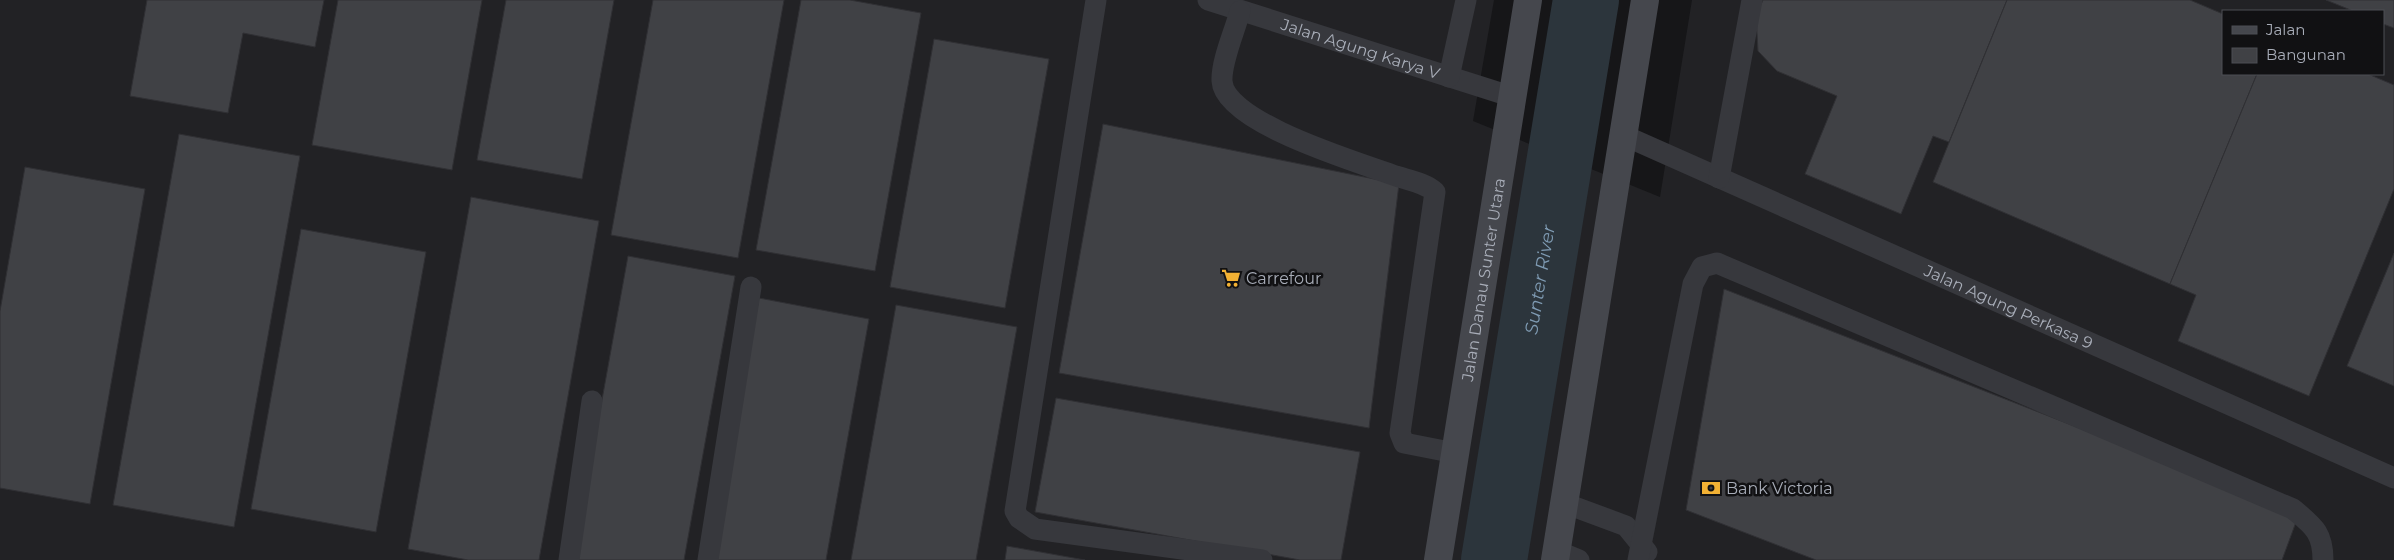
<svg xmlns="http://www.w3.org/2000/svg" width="2394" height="560" font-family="Montserrat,sans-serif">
	<rect width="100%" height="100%" fill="#161618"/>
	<path fill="#222225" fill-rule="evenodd" d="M0 0H1494L1473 121 1660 197 1692 0H2394V560H0ZM2223 11H2383V74H2223Z"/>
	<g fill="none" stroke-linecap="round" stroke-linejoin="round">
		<path stroke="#2c353c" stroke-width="66" id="s1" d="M1494 560 1586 0"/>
	</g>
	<g fill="#404145" stroke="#303034">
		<polygon points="147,0 324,0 315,47 243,33 228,113 130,96"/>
		<polygon points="338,0 482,0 452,170 312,145"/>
		<polygon points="506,0 614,0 582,179 477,160"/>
		<polygon points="653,0 784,0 738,258 611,235"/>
		<polygon points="801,0 850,0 921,13 875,271 756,250"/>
		<polygon points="1763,0 2007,0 1949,142 1933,136 1901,214 1805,174 1837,96 1777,71 1758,51 1756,15"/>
		<polygon points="2007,0 2190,0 2223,14 2223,74 2257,74 2170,284 1933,182"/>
		<polygon points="2326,0 2394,0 2394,28 2383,24 2383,11 2353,11"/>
		<polygon points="934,39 1049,59 1005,308 890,287"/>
		<polygon points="2257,74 2368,74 2394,85 2394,189 2309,396 2178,341 2196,295 2170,284"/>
		<polygon points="1103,124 1399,184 1369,428 1059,373"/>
		<polygon points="179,134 300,156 234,527 113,505"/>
		<polygon points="25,167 145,189 90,504 0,488 0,311"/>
		<polygon points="471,197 599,221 539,560 468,560 408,549"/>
		<polygon points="301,229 426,252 376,532 251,509"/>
		<polygon points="2394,253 2394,386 2347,366"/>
		<polygon points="628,256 735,276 684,560 573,560"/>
		<polygon points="1724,289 2299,514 2282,560 1816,560 1686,510"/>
		<polygon points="759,298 869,319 826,560 713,560"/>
		<polygon points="896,305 1017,327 976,560 851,560"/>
		<polygon points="1056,398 1360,452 1341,560 1300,560 1035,512"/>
		<polygon points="1007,546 1085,560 1005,560"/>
	</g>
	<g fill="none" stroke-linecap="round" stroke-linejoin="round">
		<g stroke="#37383d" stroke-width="21">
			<polyline points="1096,0 1015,511 1019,518 1035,529 1262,560"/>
			<path id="s2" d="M1208 0 1513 97"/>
			<path d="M1240 11C1235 31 1221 61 1222 81 1224 123 1361 163 1396 176 1408 180 1426 183 1435 192L1400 433 1404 443 1455 453"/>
			<polyline points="1449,77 1466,0"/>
			<path id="s3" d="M1623 135 2394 478"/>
			<polyline points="1719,178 1752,0"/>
			<polyline points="1564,503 1626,526 1647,552"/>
			<polyline points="1557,551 1579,560"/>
			<polyline points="569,560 592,401"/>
			<polyline points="708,560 751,287"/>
			<path d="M1638 560 1693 284 1702 267 1717 263 2293 509C2313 526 2323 532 2323 560"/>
		</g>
		<g stroke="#45474d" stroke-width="28">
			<path id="s4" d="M1438 560 1528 0"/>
			<polyline points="1555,560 1645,0"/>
		</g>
	</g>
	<defs>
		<g id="supermarket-bare" transform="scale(1.5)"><path d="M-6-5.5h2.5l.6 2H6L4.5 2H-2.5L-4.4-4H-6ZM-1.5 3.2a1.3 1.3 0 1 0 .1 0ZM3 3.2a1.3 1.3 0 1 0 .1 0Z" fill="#f2b134" stroke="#111113" stroke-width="2.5" paint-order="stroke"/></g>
		<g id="bank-bare" transform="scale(1.5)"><path d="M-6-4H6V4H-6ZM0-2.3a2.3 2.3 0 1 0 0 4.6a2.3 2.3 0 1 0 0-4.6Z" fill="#f2b134" stroke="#111113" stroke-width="2.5" paint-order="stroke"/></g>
	</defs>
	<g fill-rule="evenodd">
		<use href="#supermarket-bare" x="1231" y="278"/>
		<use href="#bank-bare" x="1711" y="488"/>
	</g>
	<g text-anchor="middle" stroke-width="5" stroke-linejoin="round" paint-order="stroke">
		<g font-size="16" fill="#a8adb8" stroke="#111113">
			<text dy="6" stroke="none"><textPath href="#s2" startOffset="160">Jalan Agung Karya V</textPath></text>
			<text dy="6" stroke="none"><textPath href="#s4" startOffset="284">Jalan Danau Sunter Utara</textPath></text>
			<text dy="6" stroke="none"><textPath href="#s3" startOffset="422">Jalan Agung Perkasa 9</textPath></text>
		</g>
		<g font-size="16" fill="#a8adb8" stroke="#111113" text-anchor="start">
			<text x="1246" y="284">Carrefour</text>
			<text x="1726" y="494">Bank Victoria</text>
		</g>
		<g font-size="18" font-style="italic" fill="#7f9bb3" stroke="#111113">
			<text dy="6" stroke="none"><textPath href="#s1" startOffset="284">Sunter River</textPath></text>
		</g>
	</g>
	<rect x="2222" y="10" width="162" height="65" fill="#111113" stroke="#4d4f55"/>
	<rect x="2232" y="26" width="25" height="8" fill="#45474d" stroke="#4d4f55"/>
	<text x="2266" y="35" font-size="15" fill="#a8adb8">Jalan</text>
	<rect x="2232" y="48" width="25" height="15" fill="#404145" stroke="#4d4f55"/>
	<text x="2266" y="60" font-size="15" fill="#a8adb8">Bangunan</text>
</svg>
